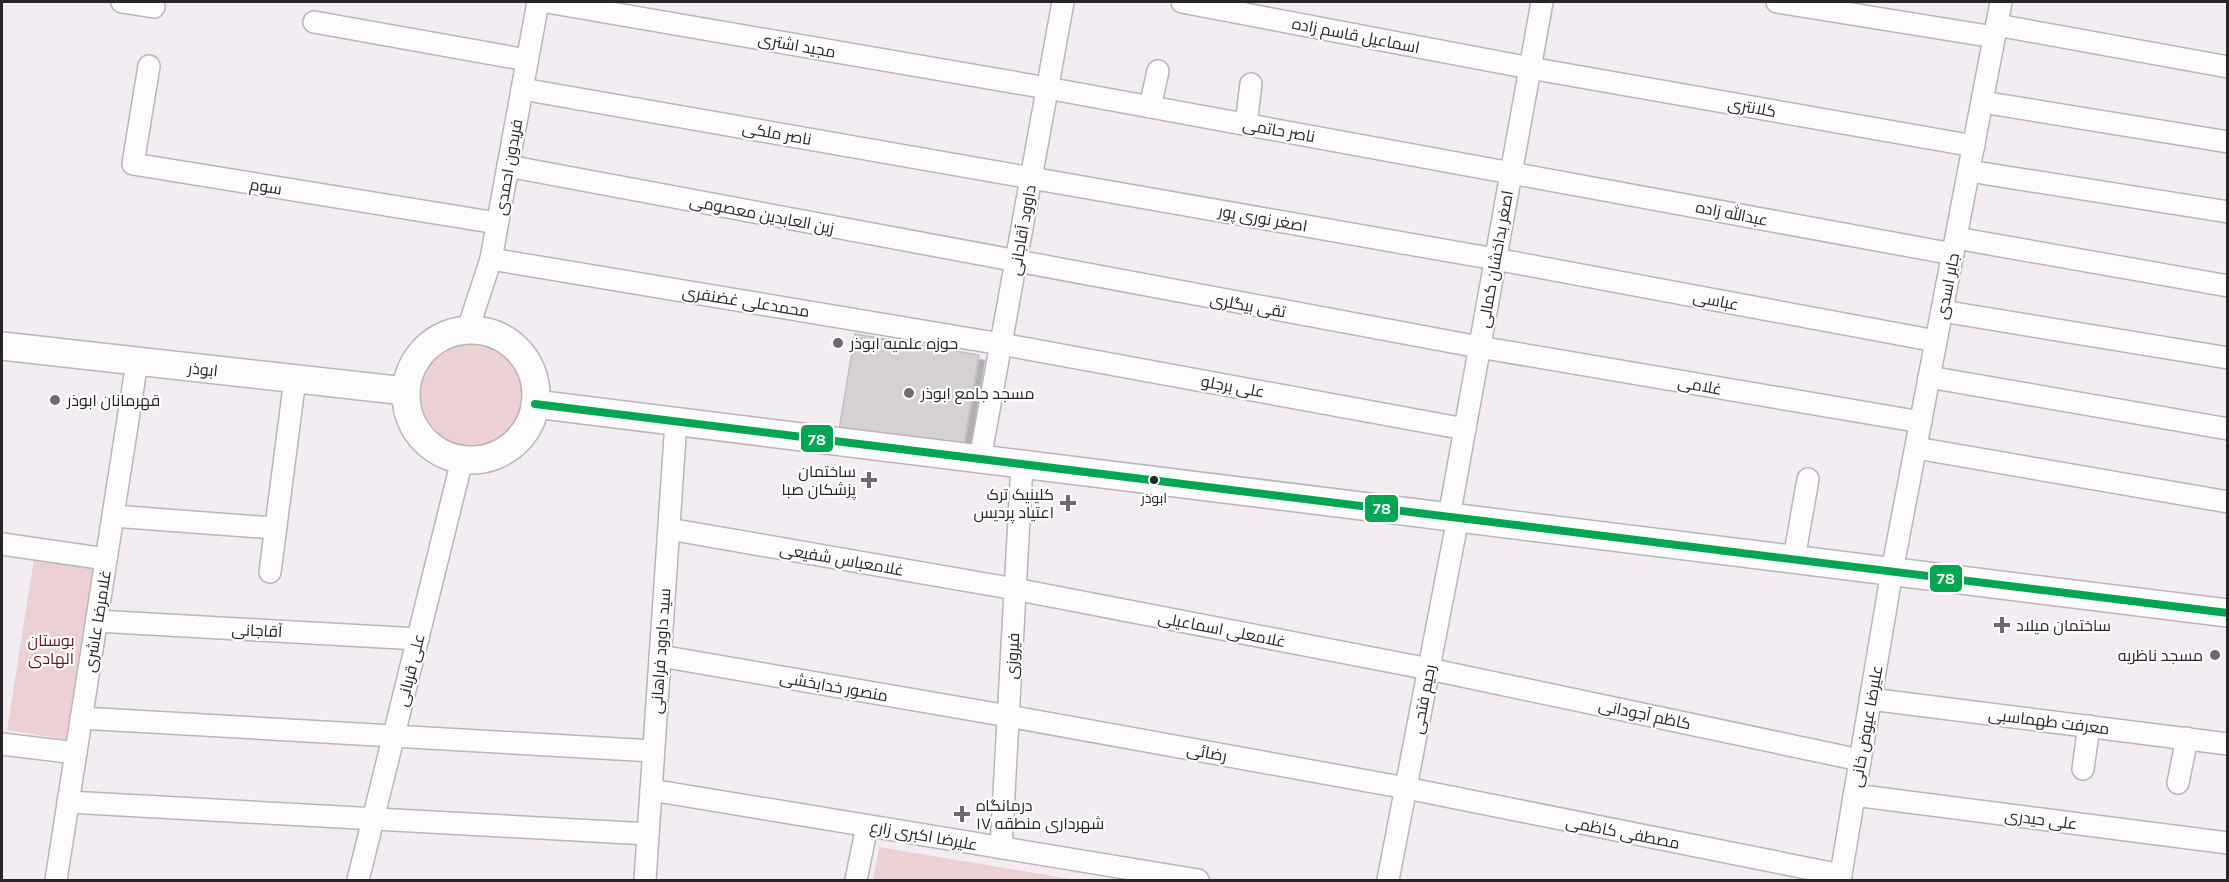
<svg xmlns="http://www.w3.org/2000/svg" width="2229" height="882" font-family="Karla,Cairo,sans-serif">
	<defs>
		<filter id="shadow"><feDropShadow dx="5.5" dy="5.5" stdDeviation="0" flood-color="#0004"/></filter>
	</defs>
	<rect width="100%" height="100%" fill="#f3edf3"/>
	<g fill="#edd0d3">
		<circle cx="470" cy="393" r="57"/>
		<polygon points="34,559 96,568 69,740 7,730"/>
		<polygon points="879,847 1076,880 873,880"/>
	</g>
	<polygon fill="#d5d0d4" stroke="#c4bec2" stroke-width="1.5" filter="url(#shadow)" points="855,334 979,355 963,451 839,430"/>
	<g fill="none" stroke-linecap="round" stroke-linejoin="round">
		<g stroke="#bab5ba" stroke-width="24">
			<g id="minor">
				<polyline points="122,2 154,7"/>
				<polyline points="547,2 1047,88 1953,254"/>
				<polyline points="1182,2 1530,68 1974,146"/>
				<polyline points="1777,2 1994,37"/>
				<polyline points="314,22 527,60"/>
				<polyline points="1997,25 2228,67"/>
				<polyline points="149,66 133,164 497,223"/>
				<polyline points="522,89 1495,259 1936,341"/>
				<polyline points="1982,102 2228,142"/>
				<polyline points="1150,107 1158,71"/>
				<polyline points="1246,124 1251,84"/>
				<polyline points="508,166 1479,347 1921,422"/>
				<polyline points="1969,171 2228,212"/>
				<polyline points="1956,238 2228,286"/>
				<polyline points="491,259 1001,344 1465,429"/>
				<polyline points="1942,311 2228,358"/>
				<polyline points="468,329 491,259 538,2"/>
				<polyline points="1929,377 2228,429"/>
				<polyline points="1916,448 2228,502"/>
				<polyline points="980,459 1063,2"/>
				<polyline points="113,516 274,528"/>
				<polyline points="1449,517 1542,2"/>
				<polyline points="669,529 1015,589 1429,669 1860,760"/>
				<polyline points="2,544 106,559"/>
				<polyline points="1794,559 1808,479"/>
				<polyline points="270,572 295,379"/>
				<polyline points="97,621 418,639"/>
				<polyline points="660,656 1008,716 1406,788 1841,875"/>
				<polyline points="1870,699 2228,744"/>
				<polyline points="81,718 653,751"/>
				<polyline points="2,744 76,753"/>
				<polyline points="2083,769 2089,726"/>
				<polyline points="2178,783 2187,738"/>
				<polyline points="651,790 1198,880"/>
				<polyline points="1854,795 2228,843"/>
				<polyline points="68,802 648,834"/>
				<polyline points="1001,848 1022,464"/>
				<polyline points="56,880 137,362"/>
				<polyline points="358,880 462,460"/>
				<polyline points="645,880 676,422"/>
				<polyline points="856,880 867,826"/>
				<polyline points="1388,880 1458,518"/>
				<polyline points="1840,880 1892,571 2001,2"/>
			</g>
		</g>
		<g stroke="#bab5ba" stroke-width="30">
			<g id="major">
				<circle cx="471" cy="395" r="65"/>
				<polyline points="2,346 405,391"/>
				<polyline points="535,404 2228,613"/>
			</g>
		</g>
		<use href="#minor" stroke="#fdfcfd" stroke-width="21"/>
		<use href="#major" stroke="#fdfcfd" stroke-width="27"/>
		<g stroke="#fff" stroke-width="12">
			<polyline id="bus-1" points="535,404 2228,613"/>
		</g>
		<use href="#bus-1" stroke="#00a651" stroke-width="8"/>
	</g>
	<g fill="#6f6a6f" stroke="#fff" stroke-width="2">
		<circle cx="838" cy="343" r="6"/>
		<circle cx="909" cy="393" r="6"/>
		<circle cx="55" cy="400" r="6"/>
		<path d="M866 471h6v6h6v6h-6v6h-6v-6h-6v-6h6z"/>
		<path d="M1065 494h6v6h6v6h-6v6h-6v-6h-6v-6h6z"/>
		<path d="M1999 616h6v6h6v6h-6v6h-6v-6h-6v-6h6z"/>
		<circle cx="2215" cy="655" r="6"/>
		<path d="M959 805h6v6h6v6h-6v6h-6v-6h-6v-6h6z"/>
	</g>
	<circle fill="#282428" stroke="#fff" stroke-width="2" cx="1154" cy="480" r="5"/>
	<g text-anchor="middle" stroke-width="4.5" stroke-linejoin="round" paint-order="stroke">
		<g font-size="14" fill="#282428" stroke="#fff">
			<text x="1154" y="503">ابوذر</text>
		</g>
		<g font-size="16" fill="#282428" stroke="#fff">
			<text transform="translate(1356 35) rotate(11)" y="6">اسماعیل قاسم زاده</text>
			<text transform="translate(797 45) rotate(10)" y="6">مجید اشتری</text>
			<text transform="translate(1752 107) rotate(10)" y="6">کلانتری</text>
			<text transform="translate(1279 130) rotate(10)" y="6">ناصر حاتمی</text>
			<text transform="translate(777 133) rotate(10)" y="6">ناصر ملکی</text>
			<text transform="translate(508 167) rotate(-80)" y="6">فریدون احمدی</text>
			<text transform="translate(266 186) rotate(9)" y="6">سوم</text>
			<text transform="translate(1732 213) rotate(11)" y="6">عبدالله زاده</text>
			<text transform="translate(762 214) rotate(11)" y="6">زین العابدین معصومی</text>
			<text transform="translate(1263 218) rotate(10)" y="6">اصغر نوری پور</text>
			<text transform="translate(1022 230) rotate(-80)" y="6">داوود آقاجانی</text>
			<text transform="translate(1495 259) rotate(-80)" y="6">اصغر بداخشان کمالی</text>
			<text transform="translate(1947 286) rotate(-79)" y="6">جابر اسدی</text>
			<text transform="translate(1716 300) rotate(11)" y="6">عباسی</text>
			<text transform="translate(746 301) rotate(9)" y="6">محمدعلی غضنفری</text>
			<text transform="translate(1248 305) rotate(10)" y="6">تقی بیگلری</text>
			<text transform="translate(203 369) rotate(6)" y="6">ابوذر</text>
			<text transform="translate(1700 385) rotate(10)" y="6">غلامی</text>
			<text transform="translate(1233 386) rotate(10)" y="6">علی برجلو</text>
			<text transform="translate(842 559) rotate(10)" y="6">غلامعباس شفیعی</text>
			<text transform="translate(97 621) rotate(-81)" y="6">غلامرضا عاشری</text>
			<text transform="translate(1222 629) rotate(11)" y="6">غلامعلی اسماعیلی</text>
			<text transform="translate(257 630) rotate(3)" y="6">آقاجانی</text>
			<text transform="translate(660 651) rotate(-86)" y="6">سید داوود فراهانی</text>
			<text transform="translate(1012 656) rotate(-87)" y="6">فیروزی</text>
			<text transform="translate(410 670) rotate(-76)" y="6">علی قربانی</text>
			<text transform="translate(834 686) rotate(10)" y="6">منصور خدابخشی</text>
			<text transform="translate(1423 699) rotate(-79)" y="6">رحیم فتحی</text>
			<text transform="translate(1645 714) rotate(12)" y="6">کاظم آجودانی</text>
			<text transform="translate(2049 721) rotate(7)" y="6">معرفت طهماسبی</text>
			<text transform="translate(1866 726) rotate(-80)" y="6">علیرضا عیوض خانی</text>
			<text transform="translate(1207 752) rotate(10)" y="6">رضائی</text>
			<text transform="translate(2041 819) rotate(7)" y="6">علی حیدری</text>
			<text transform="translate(1623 832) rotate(11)" y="6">مصطفی کاظمی</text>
			<text transform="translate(924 835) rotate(10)" y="6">علیرضا اکبری زارع</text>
		</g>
		<g font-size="16" fill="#282428" stroke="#fff" text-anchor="start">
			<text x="850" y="349">حوزه علمیه ابوذر</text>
			<text x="921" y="399">مسجد جامع ابوذر</text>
			<text x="67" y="406">قهرمانان ابوذر</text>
			<text x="856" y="477" text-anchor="end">ساختمان<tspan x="856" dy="18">پزشکان صبا</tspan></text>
			<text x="1054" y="500" text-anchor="end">کلینیک ترک<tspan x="1054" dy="18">اعتیاد پردیس</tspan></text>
			<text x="2016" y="631">ساختمان میلاد</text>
			<text x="2203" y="661" text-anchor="end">مسجد ناظریه</text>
			<text x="976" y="811">درمانگاه<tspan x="976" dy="18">شهرداری منطقه ۱۷</tspan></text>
		</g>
		<g font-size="16" fill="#6c1521" stroke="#fff">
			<text x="51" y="646">بوستان<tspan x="51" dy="18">الهادی</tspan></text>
		</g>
	</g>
	<g stroke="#fff" stroke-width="2">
		<rect x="800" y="424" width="34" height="29" rx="6" fill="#00a651"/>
		<rect x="1364" y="494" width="35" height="29" rx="6" fill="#00a651"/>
		<rect x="1929" y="564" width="34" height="29" rx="6" fill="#00a651"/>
	</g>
	<g font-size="16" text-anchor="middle" font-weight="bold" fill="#fff">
		<text x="817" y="445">78</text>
		<text x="1382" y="514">78</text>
		<text x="1946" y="584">78</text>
	</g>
	<rect width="2229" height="882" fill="none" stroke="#282428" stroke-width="6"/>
</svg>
